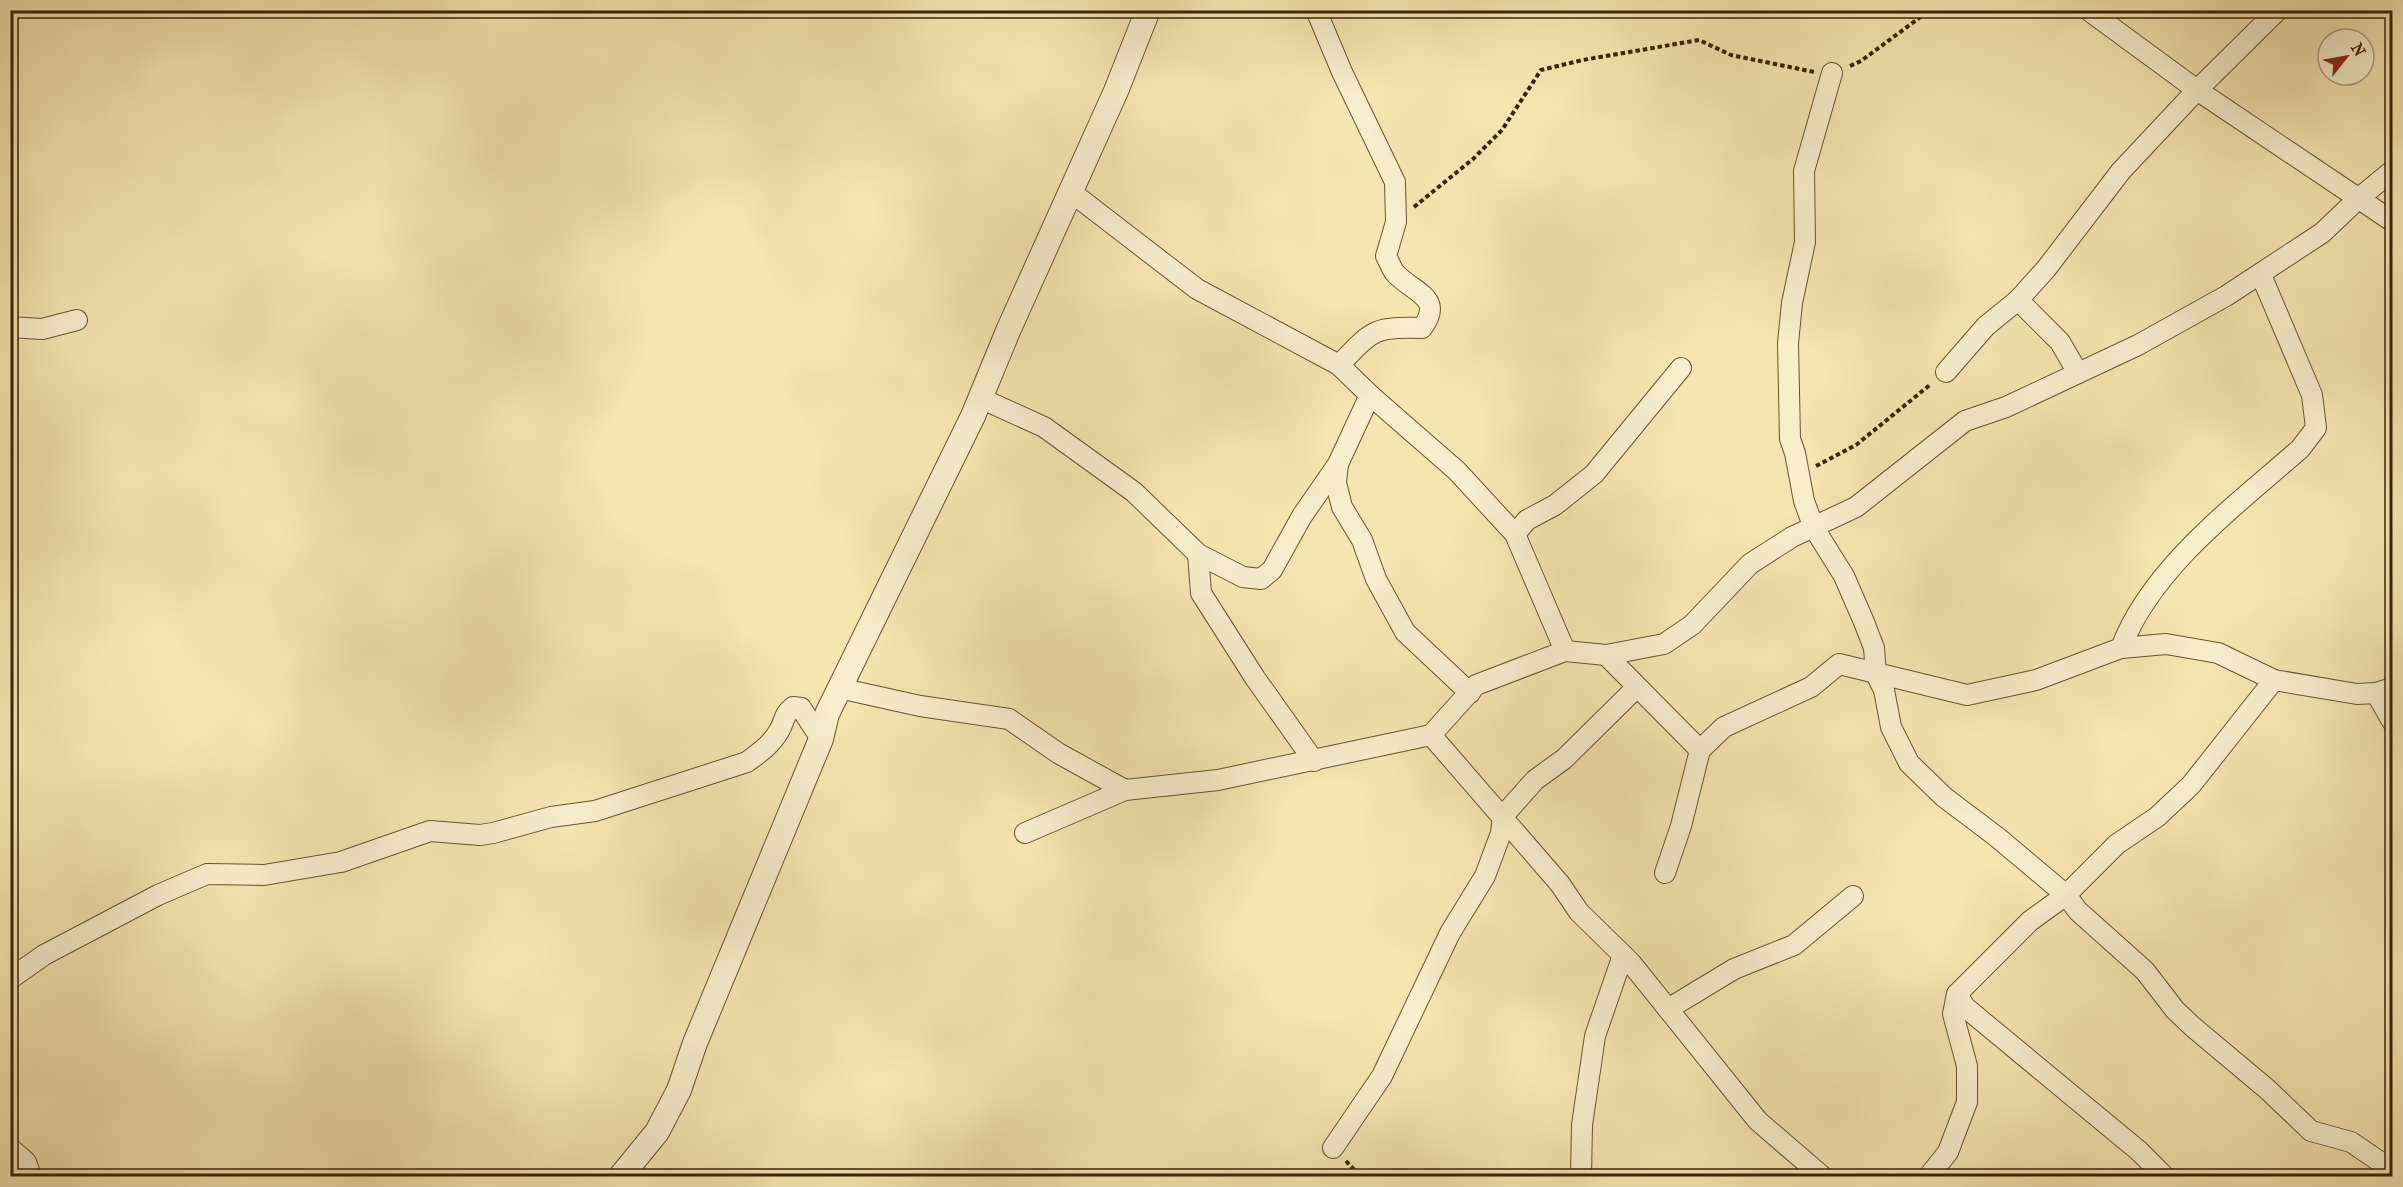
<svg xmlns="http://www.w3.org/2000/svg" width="2403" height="1187" font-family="'IM FELL French Canon',serif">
	<rect width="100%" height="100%" fill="#f5e5b1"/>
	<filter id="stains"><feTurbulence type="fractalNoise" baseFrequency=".00333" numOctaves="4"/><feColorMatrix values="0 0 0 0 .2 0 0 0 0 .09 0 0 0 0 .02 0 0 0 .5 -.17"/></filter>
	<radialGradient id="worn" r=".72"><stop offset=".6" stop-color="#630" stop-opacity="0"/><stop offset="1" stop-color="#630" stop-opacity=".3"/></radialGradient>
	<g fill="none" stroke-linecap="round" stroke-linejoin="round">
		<g stroke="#6a5232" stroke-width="22">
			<g id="minor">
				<path d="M1316 10 1342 72 1395 182 1396 222 1386 256C1389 261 1391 268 1395 273 1413 293 1445 297 1422 328 1372 327 1373 330 1339 365"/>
				<polyline points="2088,10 2197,90 2392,221"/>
				<polyline points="1832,73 1804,171 1805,242 1792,303 1788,343 1790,439 1795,453 1804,501 1814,528 1844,576 1864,622 1874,648 1876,674 1884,690 1891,727 1909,763 1944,797 1997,837 2066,895 2078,911 2145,971 2175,1010 2193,1027 2267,1089 2311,1131 2351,1142 2392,1170"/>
				<polyline points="1071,192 1197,289 1339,365 1370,395 1457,471 1515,534 1527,520 1555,505 1594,474 1681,368"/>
				<polyline points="2018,300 2060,342 2078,373"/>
				<polyline points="10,327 42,329 77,320"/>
				<polyline points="1946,372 1986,326 2018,300 2046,269 2121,171 2197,90 2278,10"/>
				<polyline points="980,398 1044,427 1134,492 1198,554 1243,577 1261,579 1272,570 1302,516 1338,464 1370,395"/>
				<polyline points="1338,464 1336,483 1342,507 1362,540 1376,579 1405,632 1470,693"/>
				<polyline points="1515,534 1565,651"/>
				<polyline points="1198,554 1201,593 1255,678 1314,761"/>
				<polyline points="2121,648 2166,644 2218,653 2274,680 2357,694 2376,693 2392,688"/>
				<polyline points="1606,655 1700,750"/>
				<polyline points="839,688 920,706 1009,719 1058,753 1125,790 1218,780 1431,735 1476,685 1565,651 1606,655 1664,644 1692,625 1750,564 1792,537 1856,507 1965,421 2006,407 2138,345 2226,296 2322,233 2359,198 2392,171"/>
				<polyline points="2376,693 2392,721"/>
				<polyline points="1431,735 1560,884 1579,912 1631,963 1758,1121 1822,1176"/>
				<polyline points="1025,833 1125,790"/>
				<path d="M1665 873 1681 826 1700 750 1724 727 1811 687 1839 664 1967 695 2036 680 2121 648C2151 568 2237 504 2300 449L2316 428 2312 395 2261 275"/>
				<path d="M10 979 44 955 158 895 207 874 264 875 341 862 430 831 480 835 493 833 551 817 595 811 747 762C759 753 771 745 779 731 785 721 783 715 793 707L801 708 821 739"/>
				<polyline points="1957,994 1965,1007 2139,1151 2164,1176"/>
				<polyline points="1668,1009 1734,969 1794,945 1853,896"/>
				<polyline points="10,1148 26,1162 31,1176"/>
				<polyline points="1333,1148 1382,1076 1450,933 1485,876 1501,833 1503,816 1535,780 1564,759 1636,688"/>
				<polyline points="1581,1176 1582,1125 1595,1036 1623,955"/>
				<polyline points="1929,1176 1948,1152 1967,1102 1967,1066 1953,1014 1957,994 2030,921 2066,895 2117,844 2157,817 2191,785 2274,680"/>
			</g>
		</g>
		<g stroke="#6a5232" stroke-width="26">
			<polyline id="tertiary" points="621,1176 657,1132 679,1090 695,1043 821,739 827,714 973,416 1008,331 1116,91 1148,10"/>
		</g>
		<g stroke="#3c2108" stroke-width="4" stroke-dasharray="4.5 3" stroke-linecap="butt">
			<polyline points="1850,66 1861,61 1930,10"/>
			<polyline points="1414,207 1473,159 1502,130 1541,70 1583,60 1699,40 1731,55 1814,72"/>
			<polyline points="1816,466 1856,445 1931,384"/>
			<polyline points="1346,1161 1360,1176"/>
		</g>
		<use href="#minor" stroke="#f8eecc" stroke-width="20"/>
		<use href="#tertiary" stroke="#f8eecc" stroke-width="24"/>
	</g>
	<rect width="2403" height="1187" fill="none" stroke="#f5e5b1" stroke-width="36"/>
	<rect x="12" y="12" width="2379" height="1163" fill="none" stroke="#3c2108" stroke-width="3"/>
	<rect x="18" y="18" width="2367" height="1151" fill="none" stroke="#3c2108" stroke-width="1.5"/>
	<g transform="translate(2346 57) rotate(59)"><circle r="28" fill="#f8eecc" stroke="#ad9c7e" stroke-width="1.5"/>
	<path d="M0-4.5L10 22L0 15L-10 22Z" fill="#8f2418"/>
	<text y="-9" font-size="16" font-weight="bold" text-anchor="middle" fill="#3c2108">N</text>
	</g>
	<rect width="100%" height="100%" filter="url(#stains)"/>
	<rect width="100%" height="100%" fill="url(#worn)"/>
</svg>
